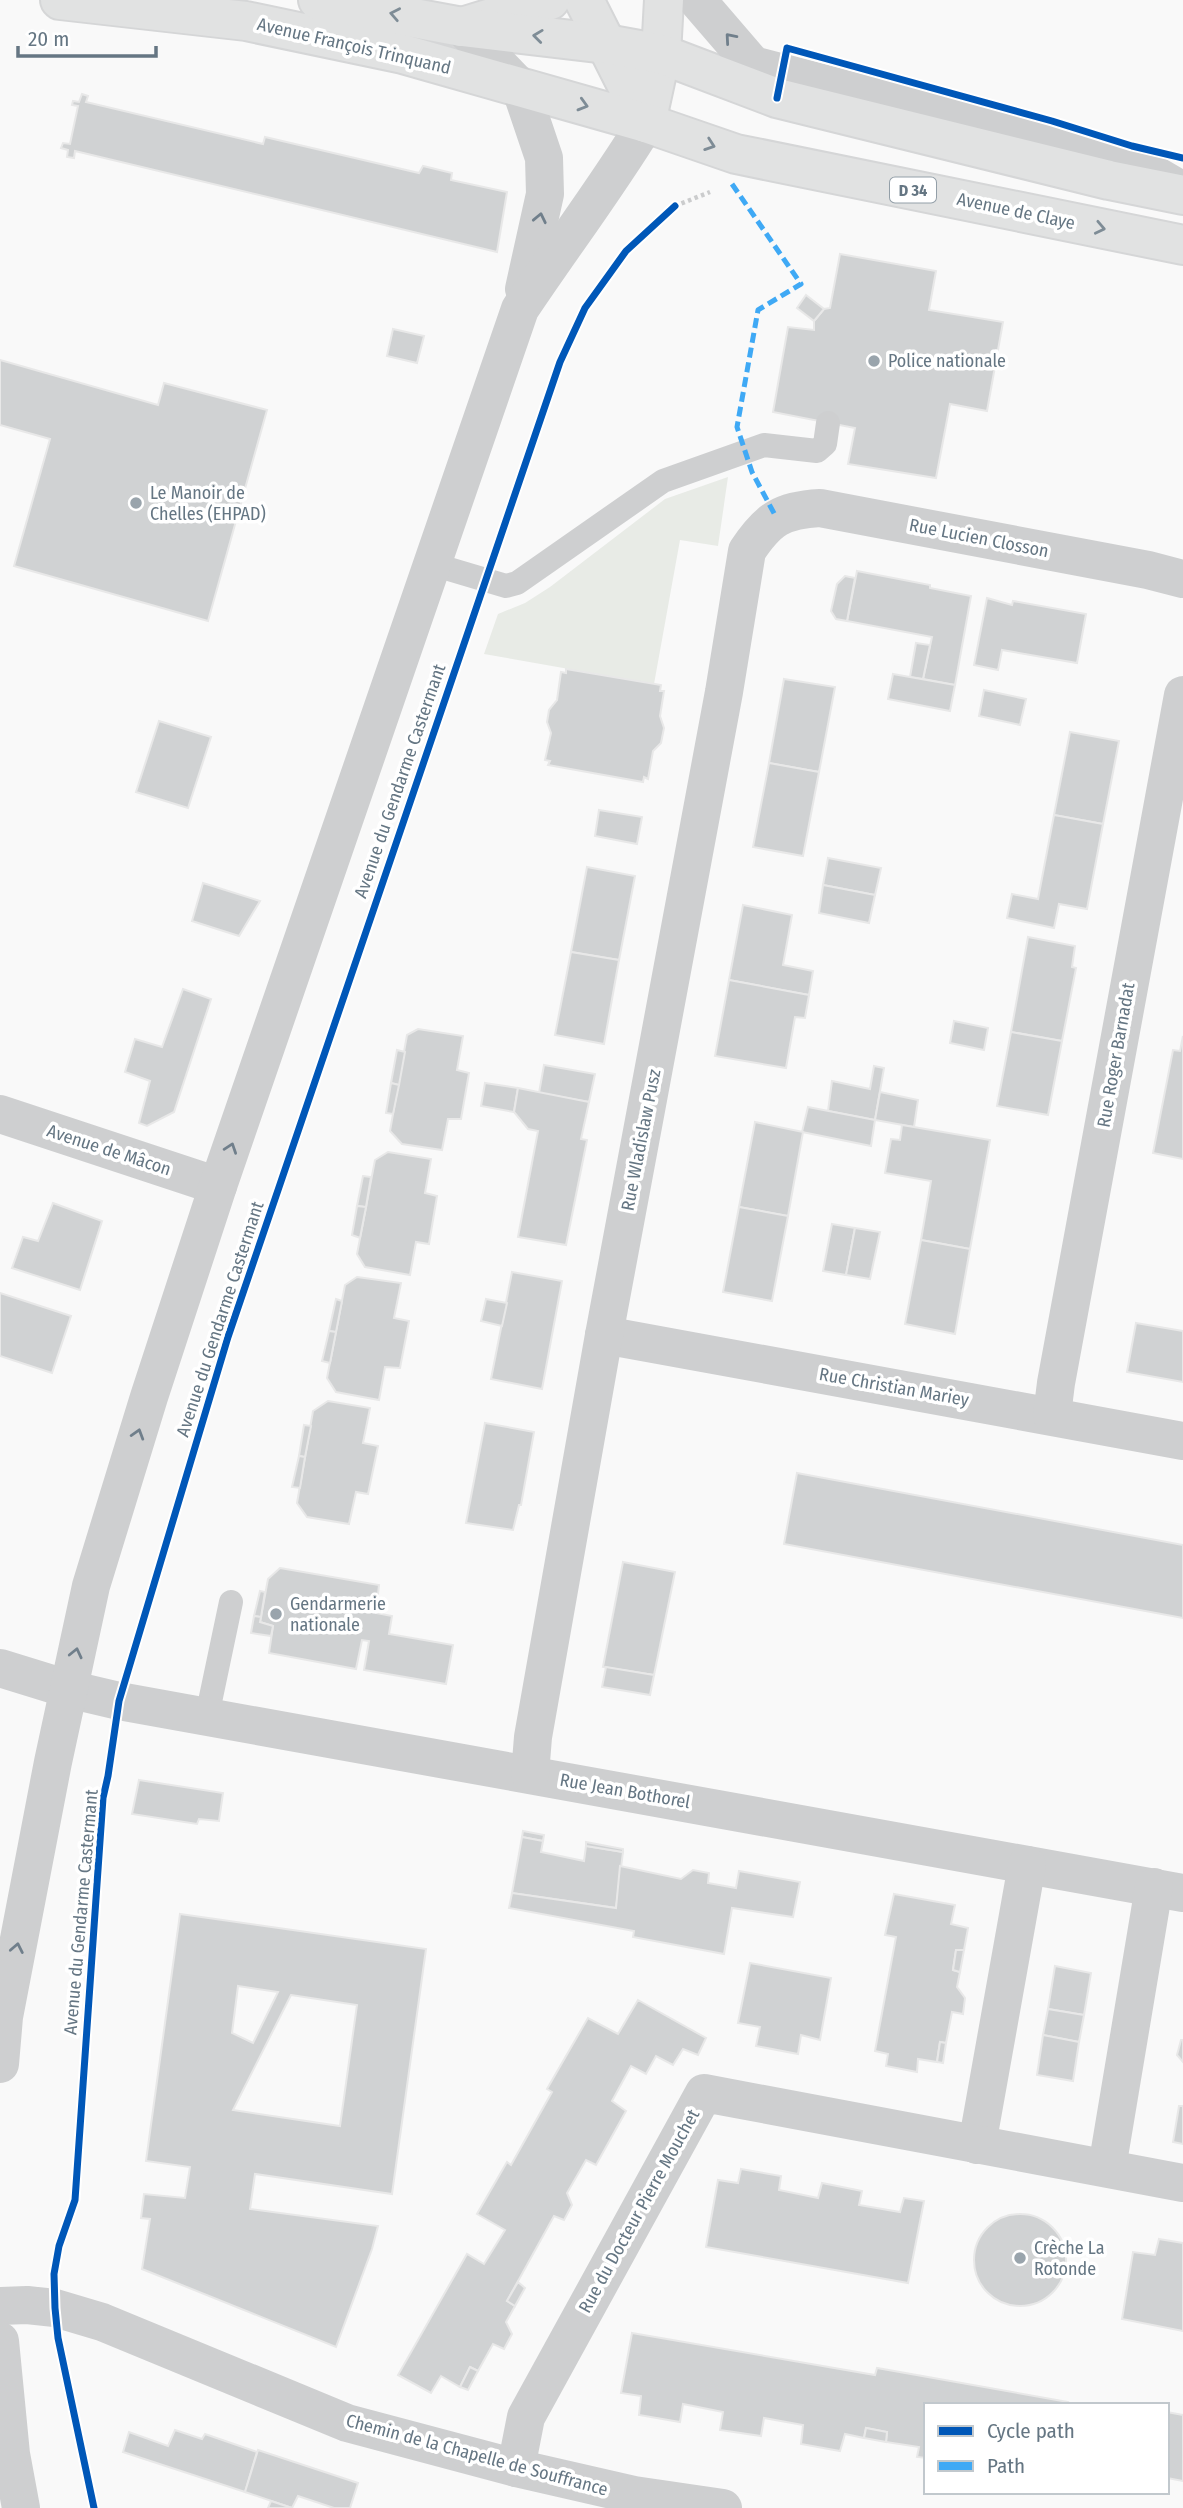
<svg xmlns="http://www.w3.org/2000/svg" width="1183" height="2508" font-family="'Fira Sans Condensed',sans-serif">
	<rect width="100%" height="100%" fill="#f9f9f9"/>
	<polygon fill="#e8ebe6" points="728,477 718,546 680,540 654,684 484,654 498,614 525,603 550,587 665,499"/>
	<g fill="#d0d2d3" stroke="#e8e8e8" stroke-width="2" fill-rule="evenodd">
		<polygon points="82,94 88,96 86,102 263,144 265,137 419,173 423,166 452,173 451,180 507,192 497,252 75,151 74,158 67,157 68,150 61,148 63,143 70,144 78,106 72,105 73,101 79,102"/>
		<polygon points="840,254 936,271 929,310 1003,322 987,411 950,404 936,478 848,464 855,428 773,412 788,327 814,330 814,321 824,309 830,308"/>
		<polygon points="806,295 824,309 814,321 797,308"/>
		<polygon points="393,329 424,336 417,363 387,356"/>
		<polygon points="0,360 158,405 164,383 267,410 208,621 14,566 50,439 0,425"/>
		<polygon points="857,571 930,585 930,588 971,596 955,685 923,679 932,637 847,621"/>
		<polygon points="845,576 855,578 847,621 836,619 831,611 837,584"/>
		<polygon points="987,598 1012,605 1013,601 1086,614 1077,663 1002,650 998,670 974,665"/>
		<polygon points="916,643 930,645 923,679 910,677"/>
		<polygon points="566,669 661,685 660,691 664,691 660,716 664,728 661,743 653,751 648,779 644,777 643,782 548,765 550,761 545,760 551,733 547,722 549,710 557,700 561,672 566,673"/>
		<polygon points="893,674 955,685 950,711 888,699"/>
		<polygon points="784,679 835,687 819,772 769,763"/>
		<polygon points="984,690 1026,699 1020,725 979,716"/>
		<polygon points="159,721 211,737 188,808 136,792"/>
		<polygon points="1070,732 1119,741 1103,824 1054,815"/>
		<polygon points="769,763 819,772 803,856 753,847"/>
		<polygon points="599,810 642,817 637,844 595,836"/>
		<polygon points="1054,815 1103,824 1087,909 1059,904 1054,928 1007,918 1012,894 1038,899"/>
		<polygon points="828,858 881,868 875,895 823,885"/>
		<polygon points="587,867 635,876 619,960 571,952"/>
		<polygon points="203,883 260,901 239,936 192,921"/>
		<polygon points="823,885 875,895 869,923 819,913"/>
		<polygon points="743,905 792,915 783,965 813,971 809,995 729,980"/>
		<polygon points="1028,937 1075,946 1072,967 1076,968 1062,1041 1011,1032"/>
		<polygon points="571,952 619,960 604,1044 555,1035"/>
		<polygon points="729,980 809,995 805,1018 795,1017 786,1068 715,1056"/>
		<polygon points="183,989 211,999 174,1112 147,1126 139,1123 150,1081 125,1072 135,1039 162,1047"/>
		<polygon points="954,1021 988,1028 984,1050 950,1043"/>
		<polygon points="418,1029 463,1036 457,1070 469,1073 461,1119 448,1119 442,1150 402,1144 390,1131 407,1035"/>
		<polygon points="1011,1032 1062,1041 1048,1115 997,1106"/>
		<polygon points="1183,1036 1183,1159 1153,1153 1173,1050 1180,1051"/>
		<polygon points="397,1050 405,1052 399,1085 391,1083"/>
		<polygon points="544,1065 595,1074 589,1102 539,1093"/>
		<polygon points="874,1066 884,1068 875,1120 828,1111 832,1081 870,1089"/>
		<polygon points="391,1083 399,1085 393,1114 386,1113"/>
		<polygon points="485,1083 518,1088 514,1112 481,1106"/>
		<polygon points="518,1088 589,1102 581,1139 587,1140 566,1245 518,1237 538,1131 528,1129 514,1112"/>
		<polygon points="880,1092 918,1100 914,1127 875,1120"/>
		<polygon points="808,1107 875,1120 871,1146 802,1132"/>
		<polygon points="755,1122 803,1132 788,1216 739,1207"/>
		<polygon points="902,1125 990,1140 970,1249 921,1240 931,1181 885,1173 891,1139 900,1140"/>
		<polygon points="388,1152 431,1159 425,1193 437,1196 429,1244 416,1242 410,1275 365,1267 357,1254 375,1160"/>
		<polygon points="363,1176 371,1177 366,1207 357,1206"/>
		<polygon points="53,1203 102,1221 80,1290 12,1268 23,1237 38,1241"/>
		<polygon points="357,1206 366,1207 360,1238 352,1235"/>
		<polygon points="739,1207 788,1216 772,1301 723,1292"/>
		<polygon points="832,1224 855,1228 846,1275 823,1271"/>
		<polygon points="855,1228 880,1232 870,1279 846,1275"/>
		<polygon points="921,1240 970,1249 955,1334 905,1324"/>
		<polygon points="512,1272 562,1281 542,1389 491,1379"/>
		<polygon points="357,1277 401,1283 394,1318 409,1321 400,1368 385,1367 379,1400 336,1392 327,1378 345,1285"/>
		<polygon points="0,1293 71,1316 52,1373 0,1356"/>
		<polygon points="336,1299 342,1301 336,1332 329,1331"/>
		<polygon points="486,1299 507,1303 502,1326 481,1321"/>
		<polygon points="1136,1323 1183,1331 1183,1382 1127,1372"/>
		<polygon points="329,1331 336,1332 330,1363 322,1361"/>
		<polygon points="328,1401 370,1408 363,1443 378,1446 368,1494 356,1492 349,1524 307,1517 297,1503 313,1411"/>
		<polygon points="485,1423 534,1432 521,1505 519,1505 513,1530 466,1523"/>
		<polygon points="304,1425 311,1426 305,1457 299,1456"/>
		<polygon points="299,1456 305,1457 300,1488 292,1487"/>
		<polygon points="797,1473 1183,1545 1183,1618 784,1544"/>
		<polygon points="623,1562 675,1572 654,1675 603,1667"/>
		<polygon points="280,1568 379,1585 376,1613 392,1616 389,1634 453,1645 446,1684 364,1670 369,1641 362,1640 356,1669 269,1653 273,1626 260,1622 268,1579"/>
		<polygon points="260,1591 265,1592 261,1617 254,1616"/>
		<polygon points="254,1616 261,1617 260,1622 273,1626 271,1636 251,1633"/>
		<polygon points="606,1667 654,1675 650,1695 602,1687"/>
		<polygon points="139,1780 223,1793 219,1821 199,1819 197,1824 132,1814"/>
		<polygon points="523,1831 544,1835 543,1841 522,1837"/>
		<polygon points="522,1837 543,1841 541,1852 584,1861 586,1846 623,1852 616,1908 512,1893"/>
		<polygon points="586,1842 623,1849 623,1852 586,1846"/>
		<polygon points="620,1866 681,1879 693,1870 709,1873 708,1883 736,1888 739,1871 800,1882 793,1917 732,1908 724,1954 633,1937 634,1931 509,1908 512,1893 616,1908"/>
		<polygon points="894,1894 955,1905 951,1924 968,1928 964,1950 956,1950 953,1970 960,1972 957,1987 965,1998 963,2014 952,2012 946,2043 940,2042 937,2062 918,2059 917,2072 886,2066 888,2054 875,2051 896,1937 885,1935"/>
		<path d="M180 1914 426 1949 392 2194 255 2174 250 2209 378 2226 372 2249 336 2347 142 2269 150 2219 141 2218 144 2194 185 2198 190 2167 146 2161ZM238 1986 278 1992 253 2043 232 2033ZM291 1995 357 2005 340 2126 233 2110Z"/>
		<polygon points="956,1950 964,1950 960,1972 953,1970"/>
		<polygon points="750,1963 831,1978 820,2040 801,2035 798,2054 756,2046 760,2027 738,2023"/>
		<polygon points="1055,1966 1091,1973 1084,2015 1048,2009"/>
		<polygon points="638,2000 706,2038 698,2055 683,2049 673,2065 656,2056 646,2074 631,2066 612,2101 626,2111 596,2165 586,2160 567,2193 572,2205 564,2220 554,2216 507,2301 515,2306 506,2322 512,2334 504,2349 493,2344 478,2371 470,2367 460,2387 441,2376 431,2393 398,2375 467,2254 484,2264 505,2230 477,2214 507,2162 511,2165 552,2092 547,2089 588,2018 618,2034"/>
		<polygon points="1048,2009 1084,2015 1079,2042 1043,2035"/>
		<polygon points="1043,2035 1079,2042 1073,2081 1037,2075"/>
		<polygon points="1181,2040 1183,2040 1183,2062 1177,2055"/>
		<polygon points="940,2042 946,2043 943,2063 937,2062"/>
		<polygon points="1179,2106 1183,2106 1183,2144 1173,2142"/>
		<polygon points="741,2169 781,2176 779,2190 818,2198 822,2183 862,2191 859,2205 900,2212 904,2198 924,2201 908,2283 706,2247 718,2180 738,2183"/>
		<circle cx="1020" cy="2260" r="46"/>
		<polygon points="1159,2239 1183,2243 1183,2331 1122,2319 1133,2252 1155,2255"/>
		<polygon points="518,2282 525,2288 515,2306 507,2301"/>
		<polygon points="632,2333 875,2375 877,2368 1068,2402 1067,2405 926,2405 926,2458 917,2457 919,2447 886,2442 887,2432 866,2428 864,2438 845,2434 840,2451 801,2444 803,2425 764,2418 761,2436 720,2430 723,2412 683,2404 680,2422 639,2415 641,2396 621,2393"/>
		<polygon points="470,2367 478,2371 468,2390 460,2387"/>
		<polygon points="1167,2412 1183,2415 1183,2481 1167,2478"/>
		<polygon points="866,2428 887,2432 886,2442 864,2438"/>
		<polygon points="175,2430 202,2439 205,2434 257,2452 245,2492 123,2452 129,2432 168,2446"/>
		<polygon points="258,2450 358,2483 350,2508 334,2508 298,2496 292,2508 245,2492"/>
		<polygon points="271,2501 292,2508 268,2508"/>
	</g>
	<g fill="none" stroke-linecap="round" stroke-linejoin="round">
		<g stroke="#d5d6d7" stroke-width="42">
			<g id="secondary">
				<polyline points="584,0 646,123"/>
				<polyline points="462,27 550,0"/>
				<polyline points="646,123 661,54 664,0"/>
			</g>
		</g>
		<g stroke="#d5d6d7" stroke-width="42">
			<g id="primary">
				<polyline points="60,0 246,21 403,54 646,123 736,154 1183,245"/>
				<polyline points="318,0 462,27 606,44 661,54 777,98 1109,180 1183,195"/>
			</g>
		</g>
		<polyline stroke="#cbcccd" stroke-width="4.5" stroke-dasharray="3.5 3.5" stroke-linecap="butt" points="675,206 710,192"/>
		<g stroke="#cecfd0" stroke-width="24">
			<polyline points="432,564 506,586 517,583 663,481 764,445 817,451 825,444 828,423"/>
			<polyline points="207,1716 231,1602"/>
		</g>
		<g stroke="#cecfd0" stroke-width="38">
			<polyline points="697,0 753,65 1140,166 1183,191"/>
			<polyline points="0,1114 218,1186"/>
			<polyline points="604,1335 1183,1441"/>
			<polyline points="1052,1415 1056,1383 1183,695"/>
			<polyline points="0,1668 68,1689 119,1701 1183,1893"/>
			<path d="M530 1774 533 1737 604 1335 724 692 747 551C768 519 782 510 820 508L1148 570 1183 579"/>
			<polyline points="977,2145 1027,1865"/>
			<polyline points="1107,2168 1154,1887"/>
			<polyline points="0,2306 27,2305 55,2308 102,2322 347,2423 516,2468 634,2495 723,2508"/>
			<polyline points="516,2468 526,2417 704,2093 1183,2183"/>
		</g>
		<g stroke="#cecfd0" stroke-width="38">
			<polyline points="462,27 520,87 544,158 545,194 524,289"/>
			<path d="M0 2064 4 2017 53 1762 91 1586 149 1397 218 1186 520 309C562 246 607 187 646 123"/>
			<polyline points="0,2341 11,2454 21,2508"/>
		</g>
		<use href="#secondary" stroke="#e1e2e2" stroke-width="38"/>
		<use href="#primary" stroke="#e1e2e2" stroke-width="38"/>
		<polyline stroke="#3fa9f5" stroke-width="5" stroke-dasharray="10 5" stroke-linecap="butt" points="732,184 801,284 758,310 737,427 752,472 776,517"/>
		<g stroke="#fff" stroke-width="11">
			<g id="cycleway">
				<polyline points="777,98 787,48 1052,121 1132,146 1183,158"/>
				<polyline points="94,2508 58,2338 55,2308 54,2274 59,2246 75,2200 103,1798 108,1776 119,1701 228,1337 560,362 585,308 626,251 675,206"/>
			</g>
		</g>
		<use href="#cycleway" stroke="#0057b8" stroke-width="7"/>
	</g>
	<defs><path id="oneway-chevron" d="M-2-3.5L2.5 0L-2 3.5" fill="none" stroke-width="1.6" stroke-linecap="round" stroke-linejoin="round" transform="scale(1.75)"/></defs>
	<g stroke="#7e8c96">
		<use href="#oneway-chevron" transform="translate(395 14) rotate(-169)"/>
		<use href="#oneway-chevron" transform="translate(538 36) rotate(-173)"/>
		<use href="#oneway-chevron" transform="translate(583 105) rotate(16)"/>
		<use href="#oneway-chevron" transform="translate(710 145) rotate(19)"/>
		<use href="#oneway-chevron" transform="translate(1100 228) rotate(12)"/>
	</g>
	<g stroke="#707f8b">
		<use href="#oneway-chevron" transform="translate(730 38) rotate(-131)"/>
		<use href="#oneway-chevron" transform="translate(540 218) rotate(-78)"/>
		<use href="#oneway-chevron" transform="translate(231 1148) rotate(-71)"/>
		<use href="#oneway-chevron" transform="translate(138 1434) rotate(-73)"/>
		<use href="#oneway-chevron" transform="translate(76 1653) rotate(-77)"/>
		<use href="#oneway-chevron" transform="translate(17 1948) rotate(-79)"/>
	</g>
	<g fill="#99a4ac" stroke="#fff" stroke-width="2.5">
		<circle cx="874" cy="361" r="7"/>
		<circle cx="136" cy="503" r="7"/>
		<circle cx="276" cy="1614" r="7"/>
		<circle cx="1020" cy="2258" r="7"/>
	</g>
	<g text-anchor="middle" stroke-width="7" stroke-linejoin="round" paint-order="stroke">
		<rect fill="#fff" stroke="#939fa8" stroke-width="2" x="890" y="177.5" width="46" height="25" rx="5"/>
		<g font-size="16" font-weight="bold" fill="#657683">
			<text x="913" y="196">D 34</text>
		</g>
		<g font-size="18" fill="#657683" stroke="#fff">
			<text transform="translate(354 46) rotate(13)" y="6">Avenue François Trinquand</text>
			<text transform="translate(1016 211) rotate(12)" y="6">Avenue de Claye</text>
			<text transform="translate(979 538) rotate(11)" y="6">Rue Lucien Closson</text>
			<text transform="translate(400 781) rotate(-71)" y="6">Avenue du Gendarme Castermant</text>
			<text transform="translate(1116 1055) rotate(-80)" y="6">Rue Roger Barnadat</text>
			<text transform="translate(641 1140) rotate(-79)" y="6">Rue Wladislaw Pusz</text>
			<text transform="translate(109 1150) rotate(18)" y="6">Avenue de Mâcon</text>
			<text transform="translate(220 1319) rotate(-72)" y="6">Avenue du Gendarme Castermant</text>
			<text transform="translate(894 1387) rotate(10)" y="6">Rue Christian Mariey</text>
			<text transform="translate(625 1791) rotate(10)" y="6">Rue Jean Bothorel</text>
			<text transform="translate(81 1912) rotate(-85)" y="6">Avenue du Gendarme Castermant</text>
			<text transform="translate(639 2211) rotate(-61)" y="6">Rue du Docteur Pierre Mouchet</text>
			<text transform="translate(477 2455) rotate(15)" y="6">Chemin de la Chapelle de Souffrance</text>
		</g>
		<g font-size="18" fill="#657683" stroke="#fff" text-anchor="start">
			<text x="888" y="367">Police nationale</text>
			<text x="150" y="499">Le Manoir de<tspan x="150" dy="21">Chelles (EHPAD)</tspan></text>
			<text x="290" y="1610">Gendarmerie<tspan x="290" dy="21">nationale</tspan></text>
			<text x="1034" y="2254">Crèche La<tspan x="1034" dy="21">Rotonde</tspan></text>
		</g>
	</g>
	<rect x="924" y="2403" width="245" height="91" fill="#ffffff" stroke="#c1c8cd" stroke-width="2"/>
	<rect x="938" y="2426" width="35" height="10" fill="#0057b8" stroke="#c1c8cd" stroke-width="2"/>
	<text x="987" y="2438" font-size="21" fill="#657683">Cycle path</text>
	<rect x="938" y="2461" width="35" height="10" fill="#3fa9f5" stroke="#c1c8cd" stroke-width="2"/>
	<text x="987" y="2473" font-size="21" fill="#657683">Path</text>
	<path d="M18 46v10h138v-10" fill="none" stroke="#657683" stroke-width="3.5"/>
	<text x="28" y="46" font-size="21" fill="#657683" stroke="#ffffff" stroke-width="5" paint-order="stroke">20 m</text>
</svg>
